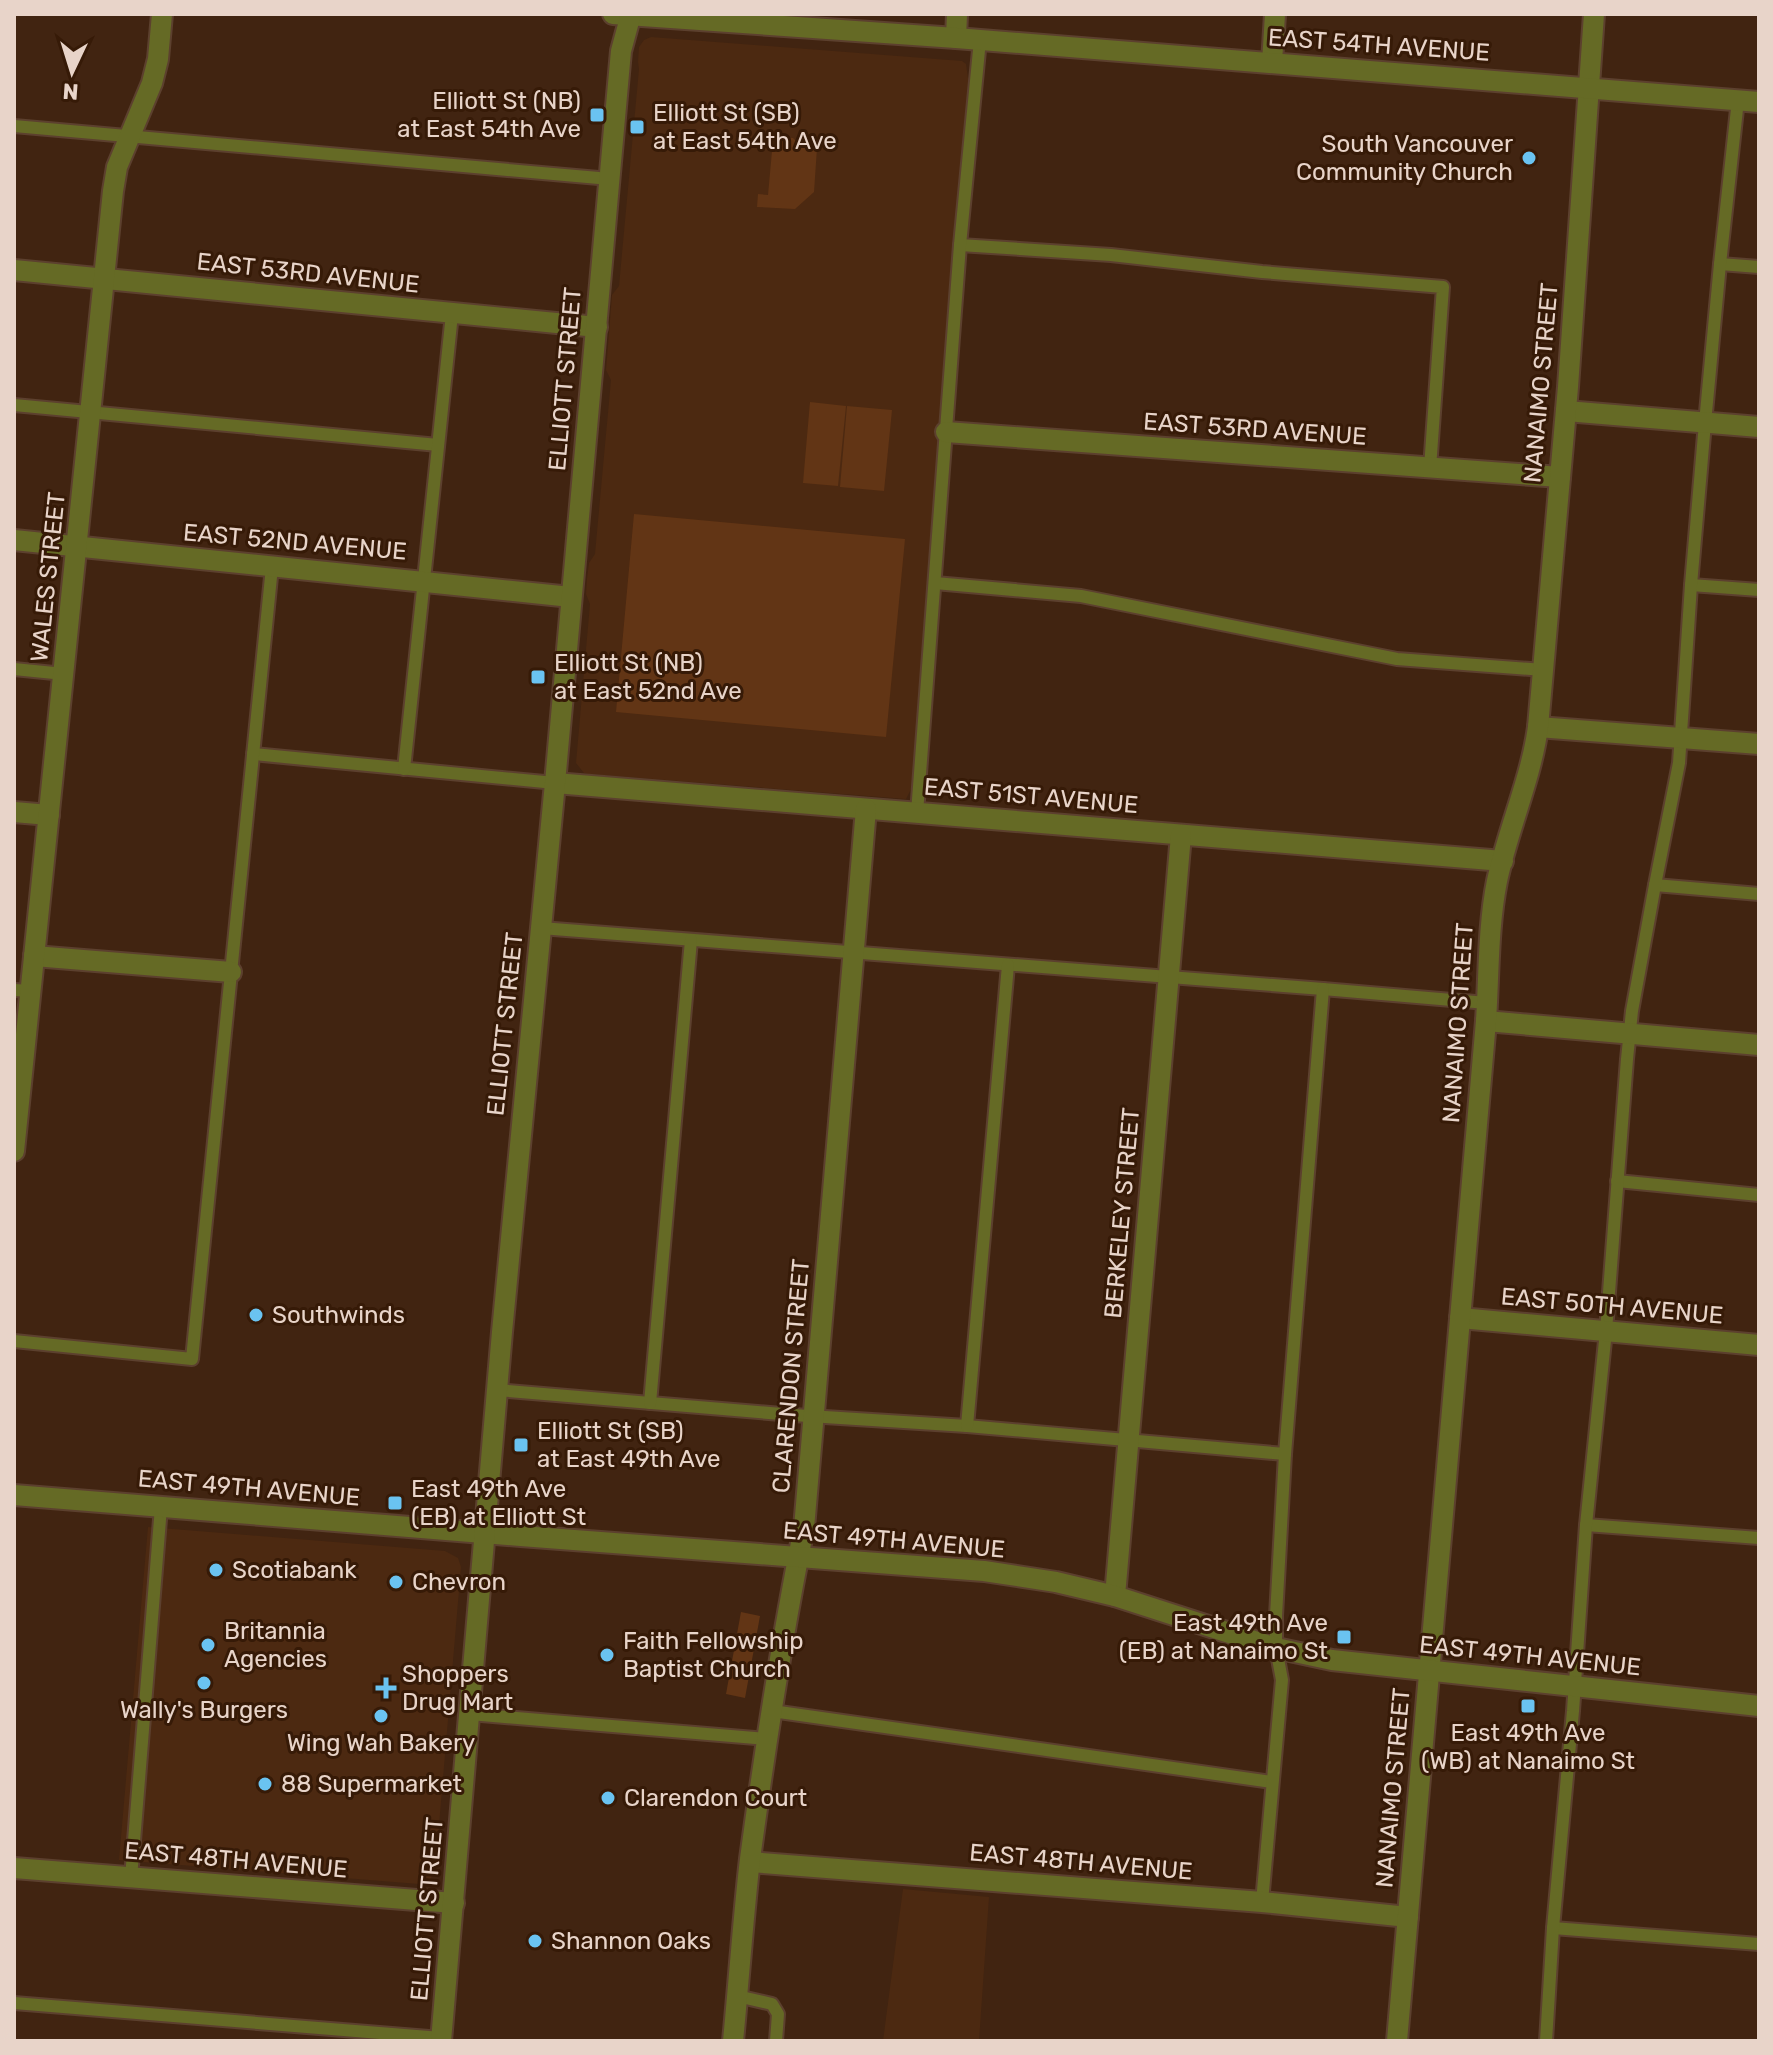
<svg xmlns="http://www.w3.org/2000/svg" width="1773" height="2055" font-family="Rubik,sans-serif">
	<rect width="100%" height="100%" fill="#412411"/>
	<g fill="#4c2911">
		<polygon points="651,37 962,61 966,64 968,78 976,79 920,785 913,785 906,799 589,774 584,773 576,763 590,604 586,594 587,579 589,563 595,554 611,380 606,370 612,295 619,286 639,69 638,62 639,47 644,40"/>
		<polygon points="148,1527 445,1551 458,1558 461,1567 435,1872 429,1881 419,1884 119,1860"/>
		<polygon points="903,1889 989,1897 979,2041 883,2041"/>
	</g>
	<g fill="#623515">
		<polygon points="770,136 793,138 802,147 817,148 814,192 795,209 757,207 758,194 768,195 772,151 769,151"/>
		<polygon points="810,402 846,406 838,486 803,483"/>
		<polygon points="847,406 892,410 884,491 840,487"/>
		<polygon points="634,514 905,539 886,737 616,712"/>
		<polygon points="741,1612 760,1616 745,1698 726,1694"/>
	</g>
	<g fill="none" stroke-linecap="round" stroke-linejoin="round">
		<g stroke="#5c402e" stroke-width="16">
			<g id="service">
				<polyline points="14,126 610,179"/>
				<polyline points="960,245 1111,255 1262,272 1443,287 1430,468"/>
				<polyline points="1720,264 1759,267"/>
				<polyline points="14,405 438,445"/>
				<polyline points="935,583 1081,596 1397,659 1544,670"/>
				<polyline points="1691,585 1759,590"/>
				<polyline points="14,669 64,674"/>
				<polyline points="253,754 555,783"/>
				<polyline points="404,769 452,314"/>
				<polyline points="917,813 960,245 980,40"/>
				<polyline points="1655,885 1759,894"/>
				<polyline points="541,928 1323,989 1487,1003"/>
				<polyline points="14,990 31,991"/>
				<polyline points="1617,1181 1759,1195"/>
				<polyline points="14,1341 192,1359 272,567"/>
				<polyline points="497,1390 793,1415 967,1426 1285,1454"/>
				<polyline points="650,1403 691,940"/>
				<polyline points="967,1426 1008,965"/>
				<polyline points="1586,1525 1759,1538"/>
				<polyline points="772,1711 1272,1782"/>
				<polyline points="470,1714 767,1739"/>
				<polyline points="131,1878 161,1507"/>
				<polyline points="1262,1902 1282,1680 1276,1648 1276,1616 1285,1454 1323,989"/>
				<polyline points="1553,1928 1759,1944"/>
				<polyline points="737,1996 772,2004 778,2014 776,2041"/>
				<polyline points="14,2003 441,2038"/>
				<polyline points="1546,2041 1553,1928 1573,1711 1586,1525 1606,1331 1627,1059 1632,1011 1655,885 1679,763 1691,585 1705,423 1720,264 1738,100"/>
			</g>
		</g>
		<g stroke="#5c402e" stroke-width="24">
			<g id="minor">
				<polyline points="956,38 957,14"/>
				<polyline points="1272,63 1275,14"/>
				<polyline points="14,270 597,327"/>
				<polyline points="1566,411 1759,427"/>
				<polyline points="946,432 1560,477"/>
				<polyline points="14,540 571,597"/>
				<polyline points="1538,727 1759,744"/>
				<polyline points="555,783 1503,861"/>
				<polyline points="14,812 49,815"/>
				<polyline points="34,956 231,972"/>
				<polyline points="1486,1021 1759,1045"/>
				<polyline points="14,1151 113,191 117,167 152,83 158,59 162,14"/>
				<polyline points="1460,1318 1759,1345"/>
				<polyline points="1115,1596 1181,835"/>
				<polyline points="750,1862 1262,1902 1408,1917"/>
				<polyline points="14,1868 454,1903"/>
				<path d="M733 2041C739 1980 743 1919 750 1859 765 1748 782 1637 804 1528L866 809"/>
				<path d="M1397 2041 1486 1021C1489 975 1488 926 1497 881 1508 829 1531 779 1538 727L1568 387 1594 14"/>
			</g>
		</g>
		<g stroke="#5c402e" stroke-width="24">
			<g id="tertiary">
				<polyline points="613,14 956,38 1759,102"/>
				<polyline points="14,1495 521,1536 984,1571 1056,1582 1115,1596 1276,1648 1332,1660 1759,1706"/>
				<polyline points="441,2041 502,1332 555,783 621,51 631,14"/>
			</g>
		</g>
		<use href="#service" stroke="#656a25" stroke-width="12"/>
		<use href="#minor" stroke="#656a25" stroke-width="20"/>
		<use href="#tertiary" stroke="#656a25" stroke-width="20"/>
	</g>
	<g fill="#6ac3f1" stroke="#361a07" stroke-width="3">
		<rect x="589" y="107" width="16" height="16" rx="4"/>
		<rect x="629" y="119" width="16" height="16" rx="4"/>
		<circle cx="1529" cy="158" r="8"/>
		<rect x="530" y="669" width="16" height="16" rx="4"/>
		<circle cx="256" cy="1315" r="8"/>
		<rect x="513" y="1437" width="16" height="16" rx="4"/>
		<rect x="387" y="1495" width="16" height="16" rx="4"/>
		<circle cx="216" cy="1570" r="8"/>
		<circle cx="396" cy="1582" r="8"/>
		<rect x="1336" y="1629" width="16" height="16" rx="4"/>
		<circle cx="208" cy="1645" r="8"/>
		<circle cx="607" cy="1655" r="8"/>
		<circle cx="204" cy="1683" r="8"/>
		<path d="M382 1676h8v8h8v8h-8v8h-8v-8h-8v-8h8z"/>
		<rect x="1520" y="1698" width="16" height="16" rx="4"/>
		<circle cx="381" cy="1716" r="8"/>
		<circle cx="265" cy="1784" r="8"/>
		<circle cx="608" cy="1798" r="8"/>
		<circle cx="535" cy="1941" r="8"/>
	</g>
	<g text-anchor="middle" stroke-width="6" stroke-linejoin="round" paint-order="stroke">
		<g font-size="24" fill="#e8d4c9" stroke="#361a07">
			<text transform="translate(1379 45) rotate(4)" y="8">EAST 54TH AVENUE</text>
			<text transform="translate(308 273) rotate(6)" y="8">EAST 53RD AVENUE</text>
			<text transform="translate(565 379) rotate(-85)" y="8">ELLIOTT STREET</text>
			<text transform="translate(1541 383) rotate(-85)" y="8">NANAIMO STREET</text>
			<text transform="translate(1255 429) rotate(4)" y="8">EAST 53RD AVENUE</text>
			<text transform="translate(295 542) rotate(5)" y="8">EAST 52ND AVENUE</text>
			<text transform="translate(48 577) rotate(-84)" y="8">WALES STREET</text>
			<text transform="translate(1031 796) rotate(5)" y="8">EAST 51ST AVENUE</text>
			<text transform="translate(1458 1023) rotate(-86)" y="8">NANAIMO STREET</text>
			<text transform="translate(505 1024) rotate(-84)" y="8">ELLIOTT STREET</text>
			<text transform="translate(1122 1213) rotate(-85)" y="8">BERKELEY STREET</text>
			<text transform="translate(1612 1306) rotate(5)" y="8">EAST 50TH AVENUE</text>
			<text transform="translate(791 1376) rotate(-85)" y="8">CLARENDON STREET</text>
			<text transform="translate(249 1488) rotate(5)" y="8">EAST 49TH AVENUE</text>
			<text transform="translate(894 1540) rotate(5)" y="8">EAST 49TH AVENUE</text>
			<text transform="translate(1530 1656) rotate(6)" y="8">EAST 49TH AVENUE</text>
			<text transform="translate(1393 1788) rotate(-85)" y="8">NANAIMO STREET</text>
			<text transform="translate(236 1860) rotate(5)" y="8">EAST 48TH AVENUE</text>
			<text transform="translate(1081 1862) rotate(5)" y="8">EAST 48TH AVENUE</text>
			<text transform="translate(427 1909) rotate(-85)" y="8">ELLIOTT STREET</text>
		</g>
		<g font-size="24" fill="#e8d4c9" stroke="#361a07" text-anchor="start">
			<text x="581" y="109" text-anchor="end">Elliott St (NB)<tspan x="581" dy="28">at East 54th Ave</tspan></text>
			<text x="653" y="121">Elliott St (SB)<tspan x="653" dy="28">at East 54th Ave</tspan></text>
			<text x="1513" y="152" text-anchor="end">South Vancouver<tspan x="1513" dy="28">Community Church</tspan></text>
			<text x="554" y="671">Elliott St (NB)<tspan x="554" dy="28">at East 52nd Ave</tspan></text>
			<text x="272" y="1323">Southwinds</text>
			<text x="537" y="1439">Elliott St (SB)<tspan x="537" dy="28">at East 49th Ave</tspan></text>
			<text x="411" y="1497">East 49th Ave<tspan x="411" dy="28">(EB) at Elliott St</tspan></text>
			<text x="232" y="1578">Scotiabank</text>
			<text x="412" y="1590">Chevron</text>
			<text x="1328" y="1631" text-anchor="end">East 49th Ave<tspan x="1328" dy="28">(EB) at Nanaimo St</tspan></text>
			<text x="224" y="1639">Britannia<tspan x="224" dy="28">Agencies</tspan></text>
			<text x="623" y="1649">Faith Fellowship<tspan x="623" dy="28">Baptist Church</tspan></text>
			<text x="402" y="1682">Shoppers<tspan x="402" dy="28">Drug Mart</tspan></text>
			<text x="204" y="1718" text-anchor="middle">Wally's Burgers</text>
			<text x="1528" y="1741" text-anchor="middle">East 49th Ave<tspan x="1528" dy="28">(WB) at Nanaimo St</tspan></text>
			<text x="381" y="1751" text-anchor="middle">Wing Wah Bakery</text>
			<text x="281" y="1792">88 Supermarket</text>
			<text x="624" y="1806">Clarendon Court</text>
			<text x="551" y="1949">Shannon Oaks</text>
		</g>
	</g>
	<rect width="1773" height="2055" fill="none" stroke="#e8d4c9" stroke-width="32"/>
	<g transform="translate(72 72) rotate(184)" stroke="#361a07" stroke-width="6" paint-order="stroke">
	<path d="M0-6L14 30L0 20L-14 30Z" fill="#e8d4c9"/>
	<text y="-12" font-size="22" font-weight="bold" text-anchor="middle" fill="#e8d4c9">N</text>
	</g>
</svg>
